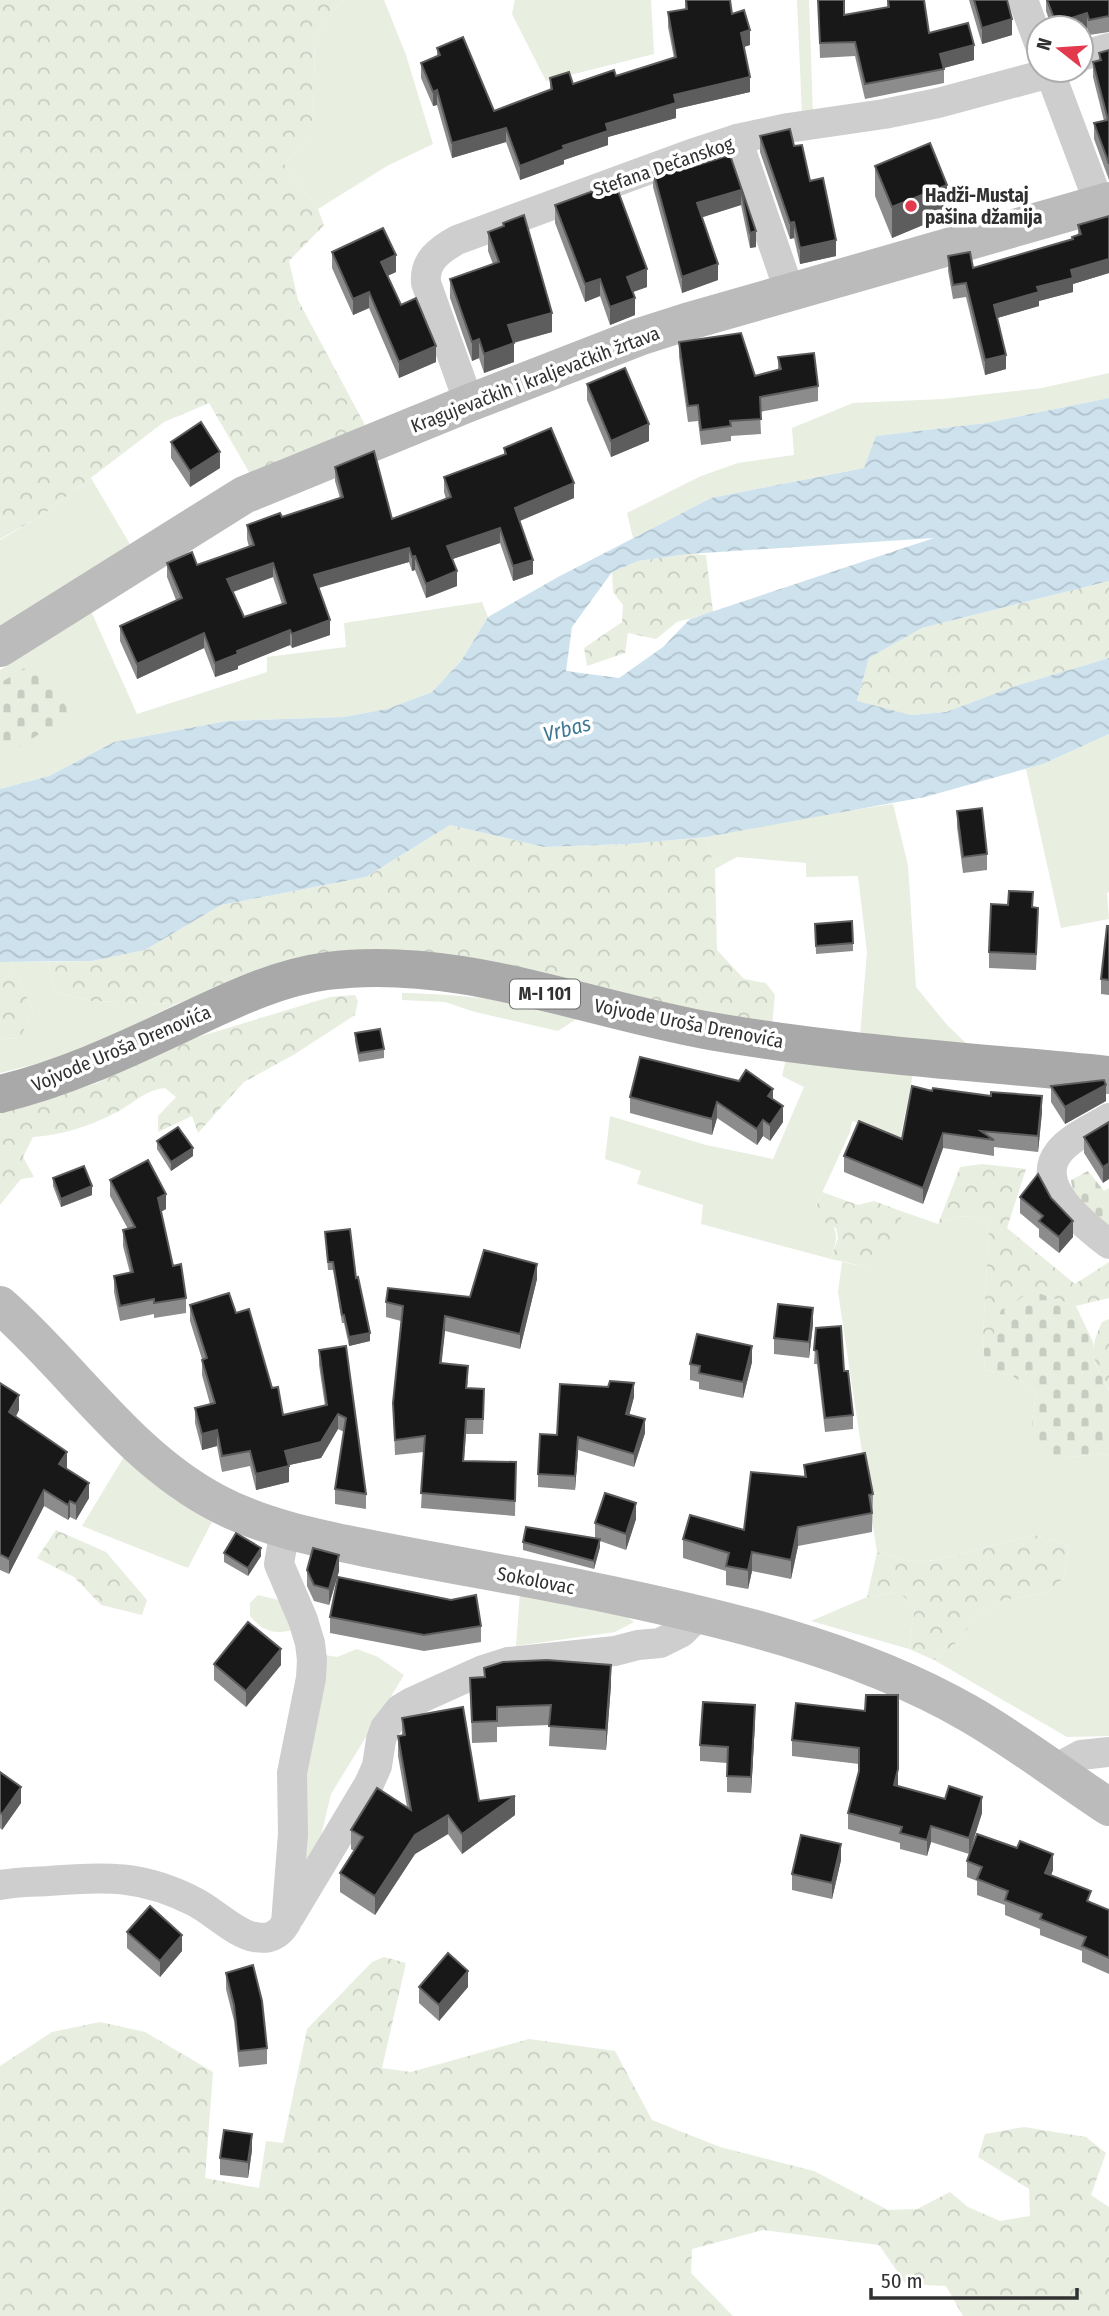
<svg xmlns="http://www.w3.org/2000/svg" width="1109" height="2316" font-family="'Fira Sans Condensed',sans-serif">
	<defs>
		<pattern id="forest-crowns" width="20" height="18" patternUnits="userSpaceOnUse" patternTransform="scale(1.75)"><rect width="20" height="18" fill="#e8eee0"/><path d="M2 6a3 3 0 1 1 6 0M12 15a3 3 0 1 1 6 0" fill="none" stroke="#c7cdc1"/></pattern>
		<pattern id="cemetery-stones" width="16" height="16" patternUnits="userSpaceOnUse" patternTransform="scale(1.75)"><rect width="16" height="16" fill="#e8eee0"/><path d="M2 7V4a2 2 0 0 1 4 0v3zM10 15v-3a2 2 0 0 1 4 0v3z" fill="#c7cdc1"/></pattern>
		<pattern id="water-waves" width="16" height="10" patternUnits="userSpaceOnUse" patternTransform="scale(1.75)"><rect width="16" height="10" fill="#cde2ed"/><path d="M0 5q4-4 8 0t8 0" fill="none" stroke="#b0c2cc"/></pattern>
	</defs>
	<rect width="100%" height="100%" fill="#fff"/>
	<g fill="#e8eee0">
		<polygon points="342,0 384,0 406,55 433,144 387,166 318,209 284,164 313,132 315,36"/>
		<polygon points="515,0 651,0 654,54 546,81 512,14"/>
		<polygon points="797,0 809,0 813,115 802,115"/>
		<polygon points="1109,373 1109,398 986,423 877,436 864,468 711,498 633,538 627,513 701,476 738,463 794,455 792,428 853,403 943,399 1042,388"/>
		<polygon points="91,478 131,546 0,631 0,540 41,516"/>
		<polygon points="482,602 488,617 461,661 432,692 387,709 343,717 227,721 114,742 49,776 0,789 0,670 91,611 137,714 267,672 267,657 346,647 344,623"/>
		<polygon points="1109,734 1109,892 1107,893 1109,919 1061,928 1026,769 1043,764"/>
		<polygon points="893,804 908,865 916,987 948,1026 968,1045 860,1036 867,952 858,876 806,877 806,863 737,857 715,869 706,837 827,814"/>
		<polygon points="11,962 48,962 55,992 91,1001 176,1004 75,1054 0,1073 0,1039 20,1038 33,1011"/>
		<path d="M402 993C466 994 515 1001 578 1018L558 1031 475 1012 445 1002 402 1000Z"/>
		<path d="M787 1055 914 1069 900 1139 852 1121 850 1132 816 1206C836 1228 841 1230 831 1259L701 1224 703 1205 637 1184 641 1171 605 1159 610 1116 706 1145 773 1159 804 1087 782 1076Z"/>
		<path d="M901 1211 938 1224C958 1216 970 1212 989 1223L983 1337 985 1370 1011 1375 1036 1392 1032 1422 1063 1458 1102 1453 1109 1456V1736L1067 1737 934 1660 957 1642 980 1613 1002 1600 1046 1593 1064 1578 1069 1545 1035 1535 935 1560 916 1562 877 1552 838 1292 842 1262 867 1267 901 1234Z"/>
		<polygon points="125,1455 173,1499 213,1520 188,1568 82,1526"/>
		<polygon points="520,1592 622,1614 634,1622 615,1632 516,1646"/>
		<polygon points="898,1592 915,1606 909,1649 811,1621 867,1597"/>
		<path d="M258 1595 283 1601 292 1630C273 1635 263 1631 250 1616V1603Z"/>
		<polygon points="357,1649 378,1657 404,1675 331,1794 316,1857 301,1865 303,1787 325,1655 337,1657"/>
	</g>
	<g fill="url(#forest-crowns)">
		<polygon points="0,0 342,0 315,36 313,132 284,164 318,209 324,225 289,261 298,300 365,425 252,477 209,403 164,422 41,516 0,539"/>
		<polygon points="688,554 706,555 713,612 677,622 656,639 628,633 625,653 587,666 584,648 622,622 623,605 613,592 612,572 638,561"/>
		<polygon points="1109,581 1109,658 1015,686 946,712 911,715 857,702 869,658 922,628"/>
		<polygon points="450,825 544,847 629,844 706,837 715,869 717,950 744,979 766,983 775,995 772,1025 718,1016 512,966 207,993 176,1004 91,1001 55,992 48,962 92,961 145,950 221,905 366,877"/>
		<polygon points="0,962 11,962 33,1011 20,1038 0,1039"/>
		<path d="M355 995 358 1001 355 1015 295 1054 244 1082 198 1133 192 1116 158 1132V1116L176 1097 165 1088C145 1090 134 1103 117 1112 91 1126 62 1135 33 1137L23 1157 34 1177 21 1179 0 1205V1113L97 1083 188 1040 330 997Z"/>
		<path d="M982 1164 1026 1169 1007 1228 1075 1284 1109 1262V1298L1076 1306 1032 1291 993 1337H983L989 1223C970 1212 958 1216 938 1224L960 1167Z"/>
		<polygon points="822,1192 858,1205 874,1201 901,1211 901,1234 890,1251 867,1267 831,1259 838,1238 836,1228 823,1222 816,1207"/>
		<path d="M1109 1319V1389C1093 1360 1087 1354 1102 1322Z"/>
		<polygon points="56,1530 106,1552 147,1600 142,1615 101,1605 74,1577 37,1558"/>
		<polygon points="1035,1535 1069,1545 1064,1578 1046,1593 1002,1600 980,1613 957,1642 934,1660 909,1649 915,1606 898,1592 867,1597 877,1552 916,1562 935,1560"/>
		<polygon points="384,1957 406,1963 382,2068 411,2072 529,2039 615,2051 652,2120 720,2147 814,2171 888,2210 917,2209 950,2192 968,2207 1000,2221 1030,2216 1029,2189 978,2157 985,2134 1024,2127 1086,2137 1106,2153 1091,2195 1109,2207 1109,2316 963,2316 946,2286 906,2284 879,2245 763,2230 692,2249 691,2273 733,2316 0,2316 0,2066 52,2032 100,2022 145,2032 213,2072 205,2178 259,2188 266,2141 283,2143 307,2029 372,1962"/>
	</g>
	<g fill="url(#cemetery-stones)">
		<polygon points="38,660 71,715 8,753 0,740 0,683"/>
		<path d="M1088 1171 1104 1191 1109 1188V1226C1095 1214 1072 1200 1071 1180Z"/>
		<polygon points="1032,1291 1076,1306 1093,1342 1095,1363 1109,1390 1109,1456 1102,1453 1063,1458 1035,1456 1032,1422 1036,1392 1011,1375 985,1370 983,1337 993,1337 1001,1310"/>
	</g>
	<path fill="url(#water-waves)" fill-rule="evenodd" d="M1109 398V581L922 628 869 658 857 701 911 715 946 712 1015 686 1109 658V734L1043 764 925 797 706 837 629 844 544 847 450 825 366 877 221 905 145 950 92 961 0 962V789L49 776 114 742 227 721 343 717 387 709 432 692 461 661 488 617 558 577 711 498 864 468 876 436 986 423ZM934 538 690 619 663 647 619 678 566 671 572 627 612 572 638 561 688 554Z"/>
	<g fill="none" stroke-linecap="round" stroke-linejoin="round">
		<g stroke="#cecece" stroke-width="30">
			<polyline points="1023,0 1039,43"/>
			<polyline points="1081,56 1109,48"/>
			<polyline points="1049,70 1099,203"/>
			<polyline points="737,139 790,293"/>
			<path d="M469 403 426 283C424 261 439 250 457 240L691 154 737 139 788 128 884 114 938 103 1050 73 1053 70"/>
			<path d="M1109 1118C1093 1128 1071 1137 1059 1152 1032 1186 1086 1226 1109 1244"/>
			<polyline points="1055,1769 1081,1755 1109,1752"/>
			<path d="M0 1885C16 1882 32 1882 48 1881 105 1876 143 1875 195 1902 213 1911 237 1935 255 1937 269 1940 279 1935 286 1923L293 1834 292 1773 311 1678 312 1660 310 1643 303 1620 279 1564 285 1529"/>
			<polyline points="290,1916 369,1784 377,1766 381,1740 385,1728 400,1709 410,1703 483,1670 508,1662 615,1651 638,1645 660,1643 682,1632 699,1615"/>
		</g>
		<g stroke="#bbb" stroke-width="38">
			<polyline points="0,648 244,495 469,403 639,337 686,322 1109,201"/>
			<path d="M0 1305C73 1369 129 1457 217 1503 262 1527 316 1538 366 1548 440 1563 514 1575 588 1590 715 1616 855 1648 968 1713 1017 1741 1062 1776 1109 1807"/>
		</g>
		<path stroke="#a9a9a9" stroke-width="38" d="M0 1094C62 1079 119 1053 176 1026 224 1004 274 978 327 971 458 954 588 1010 716 1032 845 1054 978 1062 1109 1075"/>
	</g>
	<g fill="#8c8c8c" fill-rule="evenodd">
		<polygon points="685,0 730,0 732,14 750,45 743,47 750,92 676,109 676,118 608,137 608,145 564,160 564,164 520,180 506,142 452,158 437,105 433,106 421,78 421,63 437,57 437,48 494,111 550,90 550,78 573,84 616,76 674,58 668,27 668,12 685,9"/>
		<polygon points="818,0 844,15 887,7 887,0 924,0 929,33 974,60 944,68 944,83 865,99 855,56 820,58"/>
		<polygon points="969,0 1007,0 1012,35 982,44"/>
		<polygon points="1046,0 1109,0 1109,32 1089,35 1087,28 1052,28 1046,11"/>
		<polygon points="1109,50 1109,180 1094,139 1094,123 1104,121 1093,77 1093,62 1099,60 1099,53"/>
		<polygon points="760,136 794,146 810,181 836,256 800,264 794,238 790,239 760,152"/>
		<polygon points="730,155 756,231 756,247 750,248 741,205 702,217 718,280 682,293 653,187 653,171 685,169"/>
		<polygon points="875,166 947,215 892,238 875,196"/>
		<polygon points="555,205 647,287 633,292 635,315 610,325 600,296 585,302 555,223"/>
		<polygon points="1109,216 1109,273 1073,284 1073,292 1039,301 1039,306 997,318 1006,369 985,375 966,297 953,299 948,271 948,256 973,268 1072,239 1072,237 1078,235 1078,225"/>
		<polygon points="503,223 552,332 514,343 514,362 484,373 479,358 472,361 450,298 450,279 493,264 488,251 488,232 503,227"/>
		<polygon points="332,252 396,272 387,276 401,305 436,362 399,378 369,308 353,315 332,268"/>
		<polygon points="679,342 755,376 778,370 778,357 818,386 818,401 760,412 761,434 731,436 731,441 701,445 698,421 688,422 679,357"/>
		<polygon points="587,384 649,441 611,457 587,400"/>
		<polygon points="171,442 220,468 190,487 171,458"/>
		<path d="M504 448 574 498 519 521 533 574 513 581 500 543 452 559 457 586 426 598 415 570 412 571 409 562 319 588 330 635 292 648 290 645 238 666V669L215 677 204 648 137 679 120 641V626L176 600 167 577V563L197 565 249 547 247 539V525L282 517 340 498 335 481V467L392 519 446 499 444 492V477L504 454ZM273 577 282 604 244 617 233 592Z"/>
		<polygon points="957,811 987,854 987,870 963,873 957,827"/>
		<polygon points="1033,907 1038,924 1036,970 989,968 989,952"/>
		<polygon points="815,924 853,943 853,951 816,954"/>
		<polygon points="1109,926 1109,995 1101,994 1101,979"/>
		<polygon points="355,1033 384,1049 384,1058 359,1062 355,1041"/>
		<polygon points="1051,1086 1106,1101 1065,1124 1051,1102"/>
		<polygon points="932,1091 1042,1112 1038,1152 994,1147 994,1156 943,1148 923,1204 844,1172 844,1156 902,1139"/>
		<polygon points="630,1097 773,1100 783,1122 770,1141 763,1136 757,1145 717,1118 712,1135 630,1113"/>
		<polygon points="1109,1122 1103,1183 1084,1153 1084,1137"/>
		<polygon points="157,1141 193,1156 171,1171 157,1149"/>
		<polygon points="53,1178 92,1195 61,1207 53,1186"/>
		<polygon points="110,1180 166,1209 161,1212 173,1266 186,1298 186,1313 154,1318 154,1314 120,1321 114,1292 114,1276 130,1273 123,1246 123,1230 128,1229 110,1196"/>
		<polygon points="1020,1197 1073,1237 1059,1253 1039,1237 1039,1229 1020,1213"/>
		<polygon points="325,1232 356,1278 370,1341 349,1346 344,1323 342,1323 333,1270 328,1270"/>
		<polygon points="537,1279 520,1349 445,1331 441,1363 468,1381 467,1388 484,1404 483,1434 466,1434 464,1461 516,1462 515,1516 421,1508 424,1452 395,1455 393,1403 401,1321 386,1317 386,1302 470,1297"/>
		<polygon points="190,1305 236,1313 272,1388 283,1415 325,1406 319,1365 319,1350 346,1346 366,1494 366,1509 335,1504 335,1489 344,1432 338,1429 321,1458 289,1465 289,1482 256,1490 250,1466 222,1472 217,1446 202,1450 195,1423 195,1408 210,1404 202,1375 202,1359 190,1321"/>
		<polygon points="813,1324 809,1358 774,1354 774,1338"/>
		<polygon points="816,1328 844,1371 853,1415 853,1429 825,1432 817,1364 814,1364"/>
		<polygon points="752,1362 743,1398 699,1389 699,1382 690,1380 690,1364"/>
		<polygon points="0,1383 19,1410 16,1417 67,1468 66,1469 89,1498 76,1520 70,1517 68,1520 44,1506 9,1574 0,1570"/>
		<polygon points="634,1397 629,1415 645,1433 634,1467 578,1450 575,1490 538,1487 538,1474 557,1435"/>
		<polygon points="804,1465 873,1494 872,1532 798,1546 791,1579 752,1571 748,1589 726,1585 726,1571 683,1558 683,1539 744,1530 804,1477"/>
		<polygon points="636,1519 626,1550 600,1541 600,1547 594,1569 523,1550 523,1542 595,1538 595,1523"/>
		<polygon points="224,1553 261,1556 248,1576 224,1562"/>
		<polygon points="307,1570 339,1571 329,1605 314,1601 307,1586"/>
		<polygon points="330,1617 481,1626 481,1642 424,1651 330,1633"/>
		<polygon points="214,1664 281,1665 246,1707 214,1680"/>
		<polygon points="470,1678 611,1685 606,1750 549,1746 550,1725 497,1727 497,1742 472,1743"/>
		<polygon points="865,1711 898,1785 898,1786 982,1813 969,1854 931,1842 927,1856 900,1849 900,1843 848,1829 848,1813 859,1773 859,1764 792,1756 792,1740"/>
		<polygon points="402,1718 479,1801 515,1815 462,1854 448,1834 415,1854 375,1915 340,1892 340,1873 354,1851 351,1849 351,1830 407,1807 398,1756 398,1736 402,1736"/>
		<polygon points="755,1721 751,1793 727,1792 727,1763 700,1761 700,1745"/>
		<polygon points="0,1772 21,1803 2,1830 0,1828"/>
		<polygon points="841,1860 832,1899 792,1890 792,1874"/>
		<polygon points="967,1861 1053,1870 1051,1876 1091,1902 1109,1910 1109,1974 1082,1962 1082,1951 1040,1935 1040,1929 1005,1915 1005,1905 977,1895 977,1881 967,1877"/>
		<polygon points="127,1932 182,1951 160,1977 127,1948"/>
		<polygon points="226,1973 267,2048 267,2064 239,2067 234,2021 226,1989"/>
		<polygon points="419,1987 468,1987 439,2021 419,2003"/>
		<polygon points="252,2150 248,2178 220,2175 220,2158"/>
	</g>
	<g fill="#5d5d5d">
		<polygon points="1087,13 1087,28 1081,30 1081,28 1056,28 1056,23"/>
		<polygon points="1012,19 1012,35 982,44 982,28"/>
		<polygon points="750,30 750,45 741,48 741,33"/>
		<polygon points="974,45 974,60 940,69 940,54"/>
		<polygon points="750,77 750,92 676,109 676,118 608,137 608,145 564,160 564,164 520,180 520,166 606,124 674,95"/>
		<polygon points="437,90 437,105 433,106 433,92"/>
		<polygon points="506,128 506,142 452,158 452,143"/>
		<polygon points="947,185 947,215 892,238 892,207"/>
		<polygon points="741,190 741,205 697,219 697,203"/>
		<polygon points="794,222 794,238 790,239 790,223"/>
		<polygon points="756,231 756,247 750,248 750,233"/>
		<polygon points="836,240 836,256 800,264 800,248"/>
		<polygon points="396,255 396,272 381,279 381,262"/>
		<polygon points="1109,259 1109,273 1073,284 1073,292 1039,301 1039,306 994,319 994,305 1037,287 1071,270"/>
		<polygon points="718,264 718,280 682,293 682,277"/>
		<polygon points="647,269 647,287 627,294 627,277"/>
		<polygon points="600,279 600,296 585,302 585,284"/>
		<polygon points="369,292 369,308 353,315 353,299"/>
		<polygon points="635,298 635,315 610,325 610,307"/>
		<polygon points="552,313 552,332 508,344 508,325"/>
		<polygon points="479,339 479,358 472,361 472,342"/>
		<polygon points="514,343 514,362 484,373 484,354"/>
		<polygon points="436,346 436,362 399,378 399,362"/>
		<polygon points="1006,355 1006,369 985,375 985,360"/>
		<polygon points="649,424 649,441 611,457 611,441"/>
		<polygon points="220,452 220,468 190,487 190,471"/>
		<polygon points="574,483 574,498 515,523 515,508"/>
		<polygon points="500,528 500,543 447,561 447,546"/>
		<polygon points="409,548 409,562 314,589 314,575"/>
		<polygon points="415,556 415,570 412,571 412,557"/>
		<polygon points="533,560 533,574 513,581 513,566"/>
		<polygon points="273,563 273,577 227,594 227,579"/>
		<polygon points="457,571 457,586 426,598 426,584"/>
		<polygon points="330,620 330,635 292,648 292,634"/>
		<polygon points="290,630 290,645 238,666 238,669 215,677 215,663 237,651"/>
		<polygon points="204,633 204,648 137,679 137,664"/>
		<polygon points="1106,1085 1106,1101 1065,1124 1065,1107"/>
		<polygon points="773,1089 773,1105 768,1096"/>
		<polygon points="1042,1096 1042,1112 1038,1152 1038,1136"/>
		<polygon points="717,1102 717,1118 712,1135 712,1119"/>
		<polygon points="783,1106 783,1122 770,1141 770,1125"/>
		<polygon points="763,1120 763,1136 757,1145 757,1129"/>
		<polygon points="943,1133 943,1148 923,1204 923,1188"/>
		<polygon points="193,1148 193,1156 171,1171 171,1162"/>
		<polygon points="1109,1163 1109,1179 1103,1183 1103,1167"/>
		<polygon points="92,1186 92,1195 61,1207 61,1199"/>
		<polygon points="166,1194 166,1209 158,1213 158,1198"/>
		<polygon points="1073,1221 1073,1237 1059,1253 1059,1237"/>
		<polygon points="537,1264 537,1279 520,1349 520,1334"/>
		<polygon points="813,1308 813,1324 809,1358 809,1342"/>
		<polygon points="445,1316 445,1331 440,1378 440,1363"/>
		<polygon points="370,1333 370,1341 349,1346 349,1337"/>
		<polygon points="752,1346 752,1362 743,1398 743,1382"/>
		<polygon points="634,1383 634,1397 626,1427 626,1414"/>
		<polygon points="19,1395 19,1410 9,1428 9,1412"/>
		<polygon points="338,1414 338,1429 321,1458 285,1466 285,1451"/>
		<polygon points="645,1419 645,1433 634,1467 634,1454"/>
		<polygon points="217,1430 217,1446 202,1450 202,1434"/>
		<polygon points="578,1437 578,1450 575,1490 575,1476"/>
		<polygon points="67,1452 67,1468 59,1480 59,1464"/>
		<polygon points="289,1466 289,1482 256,1490 256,1474"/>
		<polygon points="89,1483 89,1498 76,1520 76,1504"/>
		<polygon points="44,1490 44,1506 9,1574 9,1559"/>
		<polygon points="70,1501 70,1517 68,1520 68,1505"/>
		<polygon points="636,1503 636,1519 626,1550 626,1534"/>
		<polygon points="798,1527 798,1546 791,1579 791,1560"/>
		<polygon points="600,1539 600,1547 594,1569 594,1561"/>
		<polygon points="261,1548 261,1556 248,1576 248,1568"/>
		<polygon points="752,1552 752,1571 748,1589 748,1570"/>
		<polygon points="339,1555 339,1571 329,1605 329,1589"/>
		<polygon points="281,1649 281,1665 246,1707 246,1691"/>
		<polygon points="611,1665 611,1685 606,1750 606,1730"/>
		<polygon points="755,1705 755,1721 751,1793 751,1777"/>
		<polygon points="898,1769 898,1785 894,1801 894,1785"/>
		<polygon points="21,1787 21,1803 2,1830 2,1814"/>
		<polygon points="515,1796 515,1815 462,1854 462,1834"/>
		<polygon points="982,1797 982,1813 969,1854 969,1838"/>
		<polygon points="448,1815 448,1834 415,1854 375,1915 375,1896 415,1835"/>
		<polygon points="931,1826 931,1842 927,1856 927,1840"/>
		<polygon points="841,1844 841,1860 832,1899 832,1883"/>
		<polygon points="1053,1854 1053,1870 1045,1889 1045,1873"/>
		<polygon points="182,1935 182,1951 160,1977 160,1961"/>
		<polygon points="468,1971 468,1987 439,2021 439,2005"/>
		<polygon points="252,2134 252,2150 248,2178 248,2162"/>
	</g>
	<g fill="#181818" stroke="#5d5d5d" stroke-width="2" fill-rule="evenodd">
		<polygon points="686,0 730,0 732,14 744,10 750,30 741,33 750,77 674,95 676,103 606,124 608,131 563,146 564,149 520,166 506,128 452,143 437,90 433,92 421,63 440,55 437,48 463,37 494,111 552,89 550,78 569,72 573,84 614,70 616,76 676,57 668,12 687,9"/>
		<polygon points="818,0 844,0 844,15 889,7 888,0 924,0 929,33 968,23 974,45 940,54 944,69 865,84 855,42 820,43"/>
		<polygon points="974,0 1007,0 1012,19 982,28"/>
		<polygon points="1047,0 1109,0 1109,16 1089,20 1087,13 1056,23"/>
		<polygon points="1109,50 1109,164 1094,123 1108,120 1093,62 1101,60 1099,53"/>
		<polygon points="790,129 794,146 802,145 810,181 823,178 836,240 800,248 794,222 790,223 760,136"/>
		<polygon points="930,143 947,185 892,207 875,166"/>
		<polygon points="730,155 756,231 750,233 741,190 697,203 718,264 682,277 653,171 682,160 685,169"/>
		<polygon points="615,183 647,269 627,277 635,298 610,307 600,279 585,284 555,205"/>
		<polygon points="524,215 552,313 508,325 514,343 484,354 479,339 472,342 450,279 499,262 488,232 504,226 503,223"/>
		<polygon points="1109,216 1109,259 1071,270 1073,278 1037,287 1039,292 994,305 1006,355 985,360 966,283 953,285 948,256 970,252 973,268 1073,239 1072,237 1081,234 1078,225"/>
		<polygon points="383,228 396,255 381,262 401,305 416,298 436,346 399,362 369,292 353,299 332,252"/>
		<polygon points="741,333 755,376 781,369 778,357 814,353 818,386 760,397 761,419 730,421 731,426 701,430 698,405 688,406 679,342"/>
		<polygon points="625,368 649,424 611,441 587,384"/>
		<polygon points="201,422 220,452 190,471 171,442"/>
		<path d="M551 428 574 483 515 508 533 560 513 566 500 528 447 546 457 571 426 584 415 556 412 557 409 548 314 575 330 620 292 634 290 630 237 651 238 654 215 663 204 633 137 664 120 626 182 598 167 563 192 552 197 565 254 545 247 525 280 513 282 517 343 497 335 467 374 451 392 519 451 497 444 477 506 454 504 448ZM273 563 286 603 244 617 227 579Z"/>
		<polygon points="982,808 987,854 963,857 957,811"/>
		<polygon points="1009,891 1033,892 1032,907 1038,908 1036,954 989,952 991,904 1008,905"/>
		<polygon points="852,921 853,943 816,946 815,924"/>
		<polygon points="1107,926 1109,926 1109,980 1101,979"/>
		<polygon points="380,1029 384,1049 359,1053 355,1033"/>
		<polygon points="640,1057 739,1081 746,1070 773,1089 768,1096 783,1106 770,1125 763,1120 757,1129 717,1102 712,1119 630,1097"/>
		<polygon points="1104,1080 1106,1085 1065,1107 1051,1086"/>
		<polygon points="912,1086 932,1091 933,1088 991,1096 991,1092 1042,1096 1038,1136 981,1131 994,1140 943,1133 923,1188 844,1156 859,1121 902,1139"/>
		<polygon points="1109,1122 1109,1163 1103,1167 1084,1137"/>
		<polygon points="178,1127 193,1148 171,1162 157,1141"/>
		<polygon points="148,1160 166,1194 158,1198 173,1266 181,1264 186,1298 154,1303 154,1299 120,1306 114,1276 133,1272 123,1230 135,1227 110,1180"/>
		<polygon points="84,1166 92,1186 61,1199 53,1178"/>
		<polygon points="1038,1174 1051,1198 1073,1221 1059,1237 1039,1221 1043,1216 1020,1197"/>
		<polygon points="350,1229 356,1278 358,1277 370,1333 349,1337 344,1315 342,1315 333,1262 328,1262 325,1232"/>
		<polygon points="484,1250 537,1264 520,1334 445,1316 440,1363 468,1366 466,1388 484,1389 483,1419 466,1419 463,1461 516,1462 515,1501 421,1493 425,1436 395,1440 393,1403 403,1306 386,1302 388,1288 470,1297"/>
		<polygon points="229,1293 236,1313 249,1309 272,1388 278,1387 283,1415 327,1405 319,1350 346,1346 366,1494 335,1489 346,1418 338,1414 321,1442 285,1451 289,1466 256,1474 250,1451 222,1456 217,1430 202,1434 195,1408 215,1403 202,1360 207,1358 190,1305"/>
		<polygon points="778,1304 813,1308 809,1342 774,1338"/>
		<polygon points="841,1326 844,1371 848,1371 853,1415 825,1418 817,1351 814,1350 816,1328"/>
		<polygon points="697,1334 752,1346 743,1382 699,1373 700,1366 690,1364"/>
		<polygon points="610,1381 634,1383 626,1414 645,1419 634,1454 578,1437 575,1476 538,1474 540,1434 557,1435 560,1384 608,1387"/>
		<polygon points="0,1383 19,1395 9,1412 67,1452 59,1464 89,1483 76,1504 70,1501 68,1505 44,1490 9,1559 0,1554"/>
		<polygon points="865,1453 873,1494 869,1495 872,1513 798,1527 791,1560 752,1552 748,1570 726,1566 729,1553 683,1539 690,1515 744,1530 751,1472 806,1477 804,1465"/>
		<polygon points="605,1493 636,1503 626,1534 595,1523"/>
		<polygon points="526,1527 600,1539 594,1561 523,1542"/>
		<polygon points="236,1533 261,1548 248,1568 224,1553"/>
		<polygon points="313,1548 339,1555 329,1589 314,1585 307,1570"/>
		<polygon points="338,1577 451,1600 476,1595 481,1626 424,1635 330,1617"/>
		<polygon points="248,1622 281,1649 246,1691 214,1664"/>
		<polygon points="547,1660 611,1665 606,1730 549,1726 551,1705 497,1707 497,1721 472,1722 470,1678 485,1677 484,1668 503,1662"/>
		<polygon points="866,1695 898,1695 898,1769 894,1785 945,1799 949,1786 982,1797 969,1838 931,1826 927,1840 900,1833 902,1827 848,1813 859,1771 859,1748 792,1740 796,1703 865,1711"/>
		<polygon points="703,1702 755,1705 751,1777 727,1776 728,1747 700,1745"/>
		<polygon points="463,1707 479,1801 515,1796 462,1834 448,1815 415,1835 375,1896 340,1873 363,1837 351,1830 377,1788 411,1810 398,1736 405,1735 402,1718"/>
		<polygon points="0,1772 21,1787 2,1814 0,1812"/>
		<polygon points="977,1834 1017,1848 1020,1841 1053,1854 1045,1873 1091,1891 1087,1901 1109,1910 1109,1958 1082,1946 1086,1937 1040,1919 1042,1914 1005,1900 1008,1891 977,1879 982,1867 967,1861"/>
		<polygon points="801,1835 841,1844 832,1883 792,1874"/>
		<polygon points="150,1906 182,1935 160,1961 127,1932"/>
		<polygon points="448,1953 468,1971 439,2005 419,1987"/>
		<polygon points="253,1965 262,2001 267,2048 239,2051 234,2005 226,1973"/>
		<polygon points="224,2130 252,2134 248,2162 220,2158"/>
	</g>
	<circle fill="#e3394d" stroke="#fff" stroke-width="2.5" cx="911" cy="206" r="7"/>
	<g text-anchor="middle" stroke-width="7" stroke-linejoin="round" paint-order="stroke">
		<rect fill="#fff" stroke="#6f6f6f" stroke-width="2" x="510" y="979.5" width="70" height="29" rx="5"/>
		<g font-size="18" font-weight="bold" fill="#313131">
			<text x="545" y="1000">M-I 101</text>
		</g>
		<g font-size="19" fill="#313131" stroke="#fff">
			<text transform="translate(663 166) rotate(-19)" y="7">Stefana Dečanskog</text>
			<text transform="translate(535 379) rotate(-21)" y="7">Kragujevačkih i kraljevačkih žrtava</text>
			<text transform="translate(689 1023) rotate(11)" y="7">Vojvode Uroša Drenovića</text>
			<text transform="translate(121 1048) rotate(-23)" y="7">Vojvode Uroša Drenovića</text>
			<text transform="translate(536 1580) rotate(11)" y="7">Sokolovac</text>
		</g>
		<g font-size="19" font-weight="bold" fill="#313131" stroke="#fff" text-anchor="start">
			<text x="925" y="202">Hadži-Mustaj<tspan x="925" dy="22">pašina džamija</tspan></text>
		</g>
		<g font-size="21" font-style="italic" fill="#3f7794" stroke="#fff">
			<text transform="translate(567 729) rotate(-14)" y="7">Vrbas</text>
		</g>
	</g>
	<g transform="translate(1060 49) rotate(287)"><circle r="33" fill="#ffffff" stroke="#adadad" stroke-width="2"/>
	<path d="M0-5L12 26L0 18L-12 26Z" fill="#e3394d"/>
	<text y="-10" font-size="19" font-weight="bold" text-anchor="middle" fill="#313131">N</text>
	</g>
	<path d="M871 2288v10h206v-10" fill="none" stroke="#313131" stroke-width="3.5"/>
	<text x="881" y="2288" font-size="21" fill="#313131" stroke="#ffffff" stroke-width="5" paint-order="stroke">50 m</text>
</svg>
